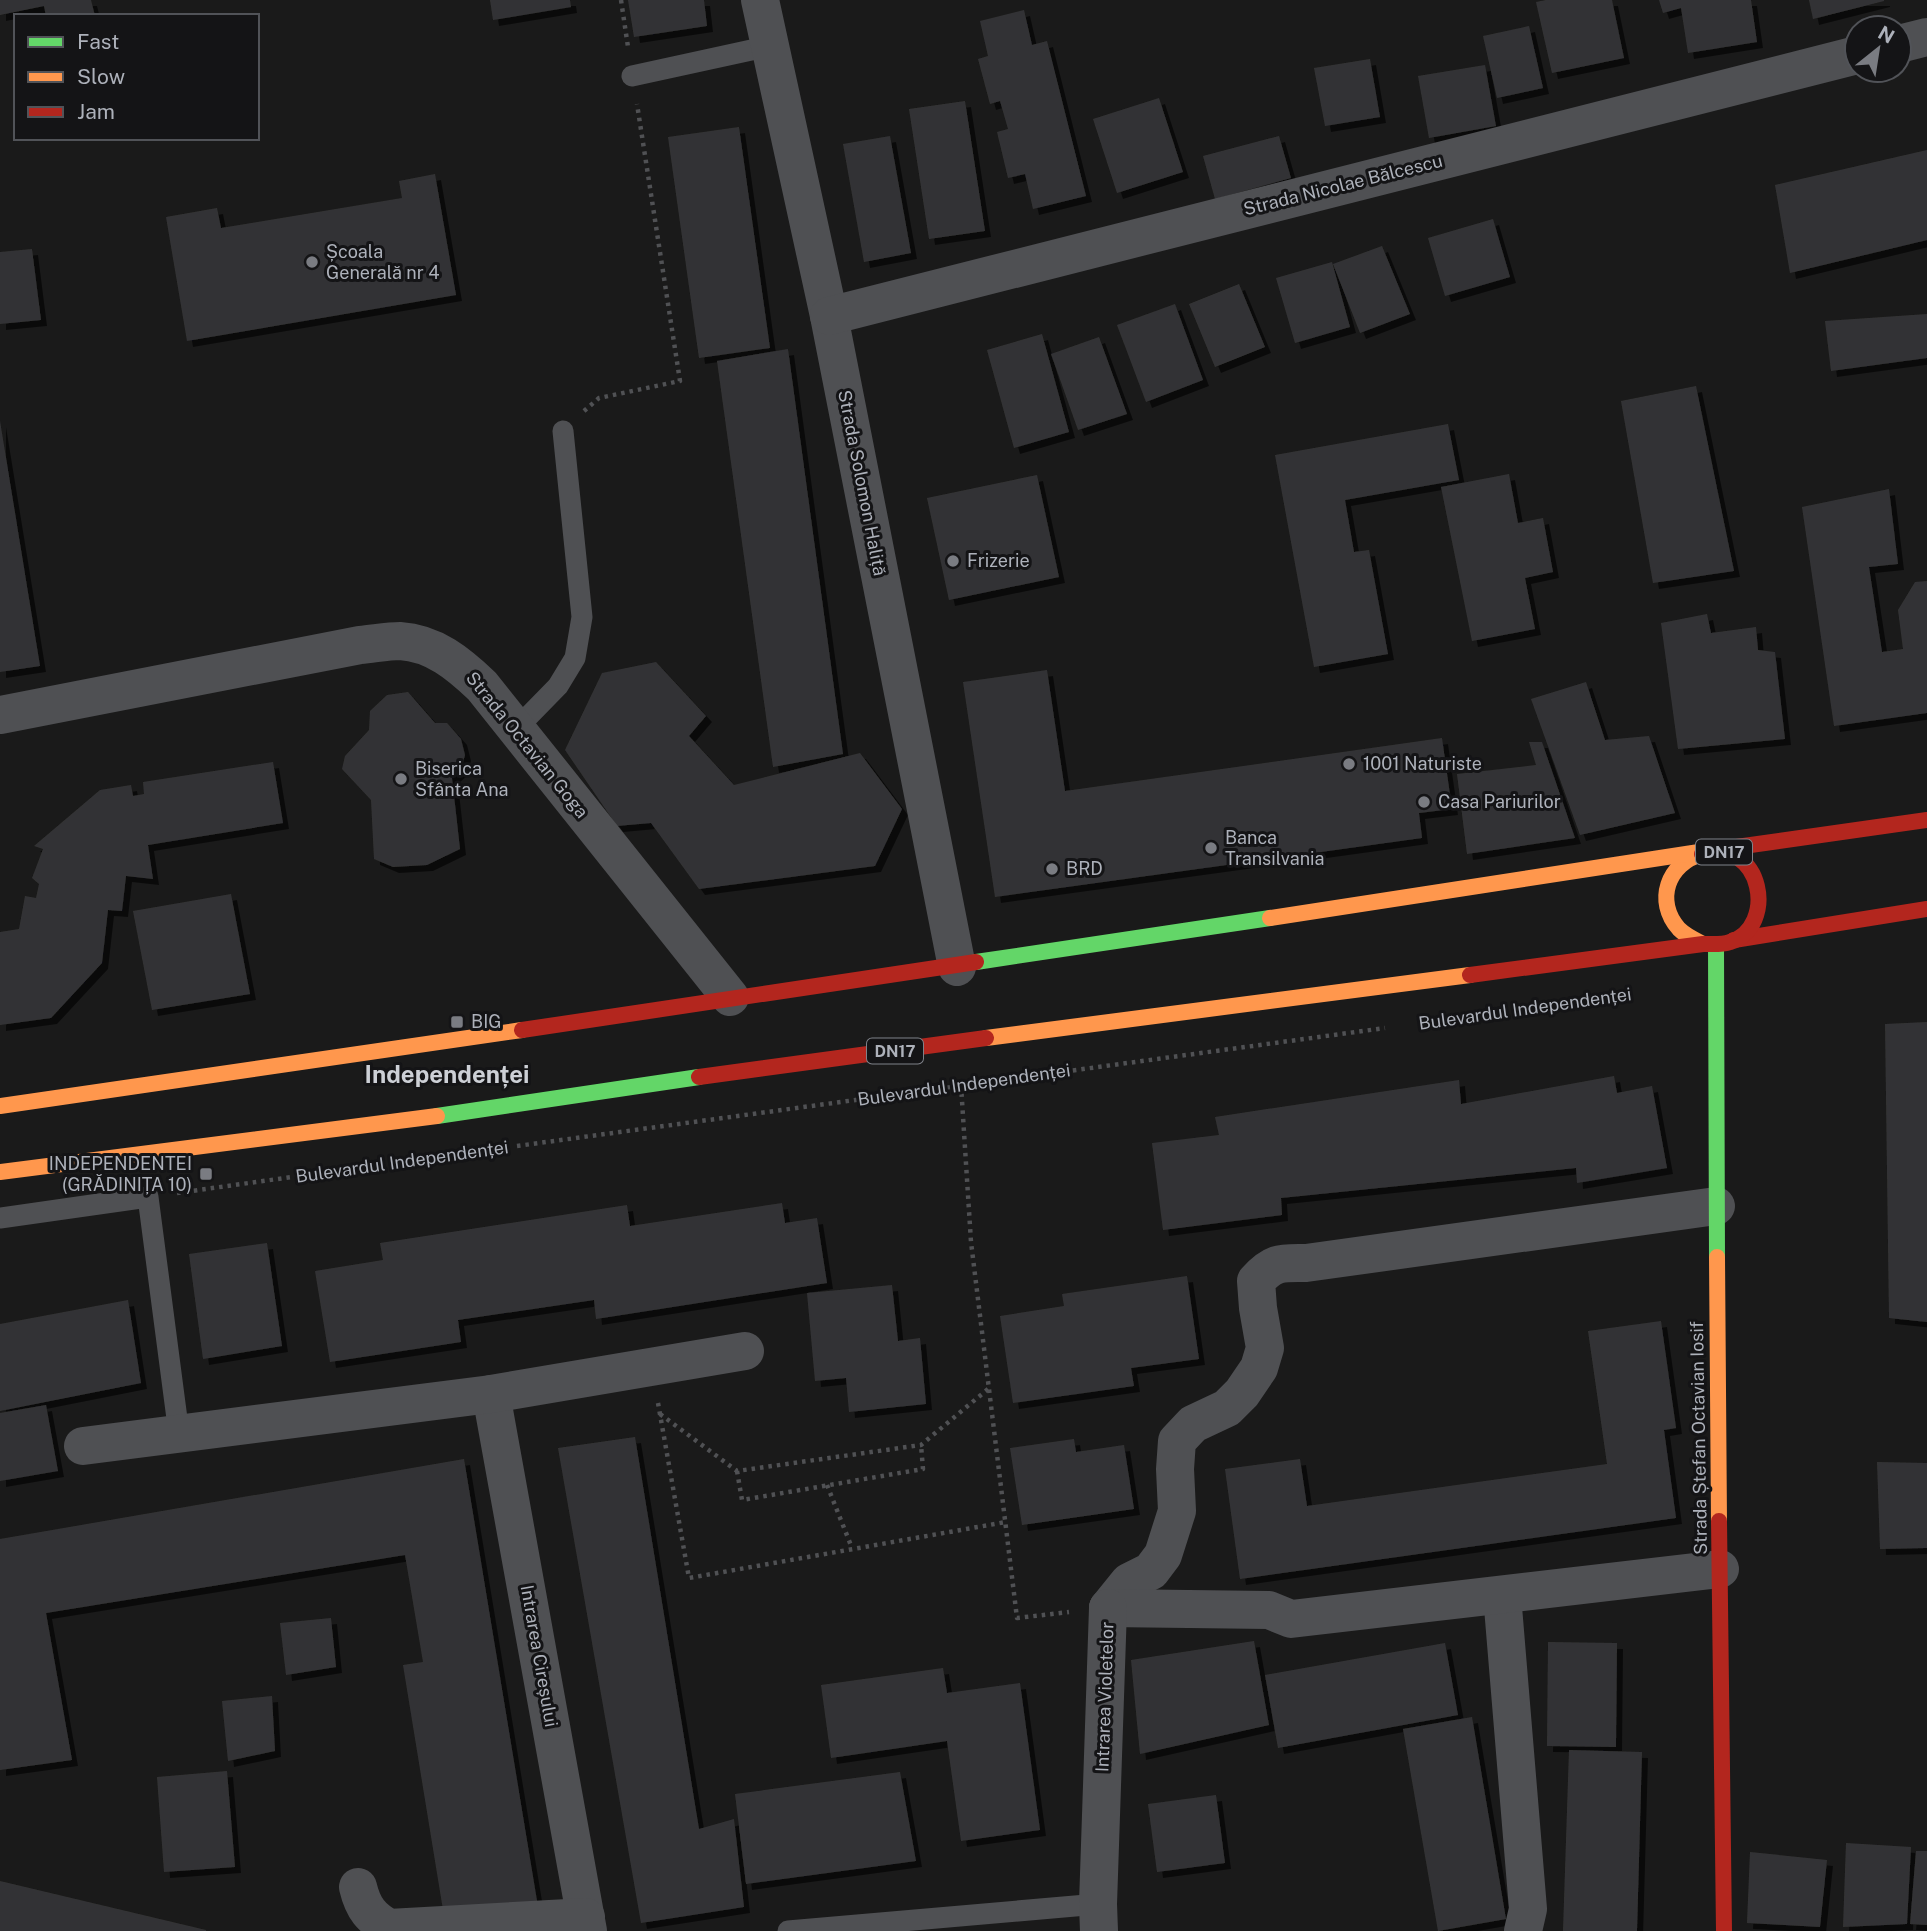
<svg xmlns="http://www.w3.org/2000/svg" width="1927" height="1931" font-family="'Public Sans',sans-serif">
	<defs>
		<filter id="shadow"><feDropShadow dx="6" dy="6" stdDeviation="0" flood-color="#0009"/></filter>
	</defs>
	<rect width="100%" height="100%" fill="#1a1a1a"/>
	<g fill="#333334" filter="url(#shadow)">
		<polygon points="0,0 91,0 95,16 46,16 44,6 0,15"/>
		<polygon points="490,0 570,0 571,7 493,20"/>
		<polygon points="628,0 704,0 707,26 634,37"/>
		<polygon points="1546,0 1612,0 1624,58 1552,73 1536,2"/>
		<polygon points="1659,0 1751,0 1757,42 1688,53 1681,8 1663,13"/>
		<polygon points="1809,0 1884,0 1884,1 1813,19"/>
		<polygon points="1024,10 1032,45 1047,41 1086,196 1033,209 1025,174 1008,178 997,132 1008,129 1000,101 990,104 978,59 988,56 980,21"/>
		<polygon points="1529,26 1543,88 1497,98 1483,36"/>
		<polygon points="1370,59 1380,117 1325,126 1314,68"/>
		<polygon points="1485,65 1496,126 1429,138 1418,76"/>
		<polygon points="1159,98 1183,172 1117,193 1093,119"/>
		<polygon points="965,101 985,231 929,239 909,109"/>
		<polygon points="739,127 770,348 699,358 668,137"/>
		<polygon points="890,136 911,253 864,262 843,144"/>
		<polygon points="1279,136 1291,178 1215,199 1203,156"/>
		<polygon points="1927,150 1927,240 1790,273 1775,185"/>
		<polygon points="435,174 456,295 187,341 166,217 217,208 221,228 402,198 399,181"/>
		<polygon points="1493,219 1510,277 1445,296 1428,238"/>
		<polygon points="1382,246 1410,314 1360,333 1333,264"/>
		<polygon points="32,249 41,320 0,324 0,252"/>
		<polygon points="1332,262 1350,327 1295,343 1276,278"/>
		<polygon points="1239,284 1265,347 1215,367 1189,304"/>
		<polygon points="1175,304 1203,380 1146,402 1117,325"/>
		<polygon points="1927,314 1927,358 1831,371 1825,321"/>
		<polygon points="1042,334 1069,432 1014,448 987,350"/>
		<polygon points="1099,337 1127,414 1078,430 1051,354"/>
		<polygon points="788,349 843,754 773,767 717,361"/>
		<polygon points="1696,386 1734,571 1653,583 1621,401"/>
		<polygon points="0,421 40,666 0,672"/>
		<polygon points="1448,424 1459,480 1345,500 1354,552 1369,550 1388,654 1314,667 1275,455"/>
		<polygon points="1509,474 1518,523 1543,518 1553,572 1525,578 1535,629 1472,641 1441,487"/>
		<polygon points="1037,475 1059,577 949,600 927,498"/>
		<polygon points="1889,489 1898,564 1869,567 1882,652 1903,649 1898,610 1915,582 1927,581 1927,713 1834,726 1802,507"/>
		<polygon points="1707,614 1711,633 1756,627 1758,650 1775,652 1785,739 1678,749 1661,623"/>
		<polygon points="656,662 706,716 689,736 734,785 860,753 902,809 875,866 699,889 651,823 617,826 565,750 602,673"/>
		<polygon points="1047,670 1065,791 1442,738 1452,809 1419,813 1422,838 995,897 963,682"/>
		<polygon points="1586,682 1605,740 1649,736 1675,813 1580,835 1531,699"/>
		<polygon points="408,692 435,723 447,723 461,739 465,755 461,770 452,778 460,849 427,865 393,867 374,859 371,800 342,769 345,756 369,730 370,711 387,695"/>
		<polygon points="1529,742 1542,742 1575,838 1467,854 1457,774 1536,765"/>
		<polygon points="273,762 283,823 148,845 153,879 126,876 122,911 108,910 102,963 51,1018 0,1025 0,932 19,929 25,896 36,898 39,884 32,878 43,849 34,846 100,790 131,785 133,796 144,794 143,782"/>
		<polygon points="231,894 250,994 152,1010 133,911"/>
		<polygon points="1927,1022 1927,1322 1889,1318 1885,1024"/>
		<polygon points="1614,1076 1617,1093 1652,1086 1667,1168 1577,1183 1576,1168 1281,1198 1282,1215 1163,1230 1152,1143 1219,1135 1215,1117 1459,1080 1461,1104"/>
		<polygon points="782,1203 785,1223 817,1218 827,1283 596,1319 594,1300 458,1320 461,1342 330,1362 315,1271 383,1260 380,1243 627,1205 630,1226"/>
		<polygon points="267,1243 282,1346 203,1359 189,1254"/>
		<polygon points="1187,1276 1199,1359 1131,1368 1134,1386 1013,1403 1000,1316 1064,1306 1062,1294"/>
		<polygon points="892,1285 898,1341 920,1338 926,1404 849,1412 846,1378 815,1381 807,1293"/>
		<polygon points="128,1300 141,1383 0,1411 0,1324"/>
		<polygon points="1661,1321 1676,1428 1664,1430 1676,1518 1240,1579 1225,1469 1300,1459 1307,1506 1607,1464 1588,1331"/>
		<polygon points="46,1405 58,1471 0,1481 0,1413"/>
		<polygon points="635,1437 699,1829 734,1819 744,1907 641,1923 558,1448"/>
		<polygon points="1074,1439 1076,1452 1124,1445 1134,1509 1022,1525 1010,1448"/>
		<polygon points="464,1459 537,1901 444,1916 403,1665 423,1662 405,1555 46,1613 72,1760 0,1770 0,1539"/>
		<polygon points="1877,1462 1927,1463 1927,1548 1880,1549"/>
		<polygon points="331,1618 336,1667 286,1675 280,1623"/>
		<polygon points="1254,1641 1269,1725 1140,1754 1131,1660"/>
		<polygon points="1548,1642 1617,1643 1616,1747 1547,1746"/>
		<polygon points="1445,1643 1458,1715 1278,1748 1265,1675"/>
		<polygon points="943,1668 947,1693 1020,1683 1040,1830 961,1841 947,1741 831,1758 821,1685"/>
		<polygon points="272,1696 275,1751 228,1761 222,1701"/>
		<polygon points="1472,1717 1506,1919 1438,1931 1403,1729"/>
		<polygon points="1569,1750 1642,1752 1637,1931 1563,1931"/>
		<polygon points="227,1771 235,1867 164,1872 157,1777"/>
		<polygon points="900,1772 916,1861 746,1884 735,1794"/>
		<polygon points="1216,1795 1225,1863 1157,1872 1148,1804"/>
		<polygon points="1846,1843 1911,1847 1907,1924 1843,1927"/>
		<polygon points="1916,1851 1927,1851 1927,1925 1910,1924"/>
		<polygon points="1750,1852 1827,1860 1820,1927 1747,1923"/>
		<polygon points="0,1881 206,1930 206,1931 0,1931"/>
	</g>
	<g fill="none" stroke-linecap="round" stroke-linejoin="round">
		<g stroke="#505154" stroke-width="4.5" stroke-dasharray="3.5 5" stroke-linecap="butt">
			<polyline points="621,0 628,47"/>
			<polyline points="584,411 599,398 680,381 637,104"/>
			<polyline points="961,1085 971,1242 1017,1618 1069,1612"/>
			<polyline points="517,1146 1385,1028"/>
			<polyline points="177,1193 335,1171"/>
			<polyline points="658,1403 689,1578 1006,1522"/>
			<polyline points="660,1414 737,1471 921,1445 988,1389"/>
			<polyline points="737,1471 742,1500 923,1469 921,1445"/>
			<polyline points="827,1485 852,1548"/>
		</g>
		<g stroke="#4f5053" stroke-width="21">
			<polyline points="632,76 770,46"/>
			<polyline points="516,729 558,686 575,658 582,617 563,431"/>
			<polyline points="0,1218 148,1197 179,1434"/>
			<polyline points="788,1931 1098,1904"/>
		</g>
		<g stroke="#4f5053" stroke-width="38">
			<polyline points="760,0 829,316 957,967"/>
			<polyline points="1899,44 1927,37"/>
			<polyline points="829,316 1857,55"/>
			<path d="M0 715 360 645C373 644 387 641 400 641 434 643 459 664 482 686L730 997"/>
			<polyline points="491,1394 588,1931"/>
			<polyline points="83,1446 491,1394 745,1351"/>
			<polyline points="1502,1595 1528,1909 1523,1931"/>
			<path d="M1108 1608 1129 1582 1151 1571 1163 1555 1177 1511 1175 1469 1177 1441 1193 1424 1227 1408 1242 1393 1259 1368 1265 1348 1258 1308 1256 1281C1274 1261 1282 1263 1306 1263L1716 1206"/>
			<polyline points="1108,1608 1269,1610 1291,1619 1720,1569"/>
			<path d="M358 1887C363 1908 371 1918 389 1928L586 1917"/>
			<polyline points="1099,1931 1098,1904 1108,1608"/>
		</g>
		<g stroke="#63d668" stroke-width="16">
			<polyline points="1716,945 1717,1257"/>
			<polyline points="976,962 1270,918"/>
			<polyline points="437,1116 699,1077"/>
		</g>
		<g stroke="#ff974d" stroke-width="16">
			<path d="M1702 854C1668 863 1654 901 1679 929 1686 936 1695 940 1703 944"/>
			<polyline points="1270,918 1699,852"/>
			<polyline points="986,1038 1470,975"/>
			<polyline points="0,1106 522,1030"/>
			<polyline points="0,1172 437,1116"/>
			<polyline points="1717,1257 1719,1521"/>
		</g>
		<g stroke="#b3261e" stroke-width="16">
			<polyline points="1715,850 1927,820"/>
			<polyline points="1734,940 1927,909"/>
			<path d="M1470 975 1703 944C1711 944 1722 945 1730 942 1778 927 1763 837 1702 854"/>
			<polyline points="522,1030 976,962"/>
			<polyline points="699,1077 986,1038"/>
			<polyline points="1719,1521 1724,1931"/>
		</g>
	</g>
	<g fill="#7a7c82" stroke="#141416" stroke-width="2.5">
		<circle cx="312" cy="262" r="7"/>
		<circle cx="953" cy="561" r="7"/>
		<circle cx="1349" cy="764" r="7"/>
		<circle cx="401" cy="779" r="7"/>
		<circle cx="1424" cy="802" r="7"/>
		<circle cx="1211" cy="848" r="7"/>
		<circle cx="1052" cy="869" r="7"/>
		<rect x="450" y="1015" width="14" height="14" rx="3.5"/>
		<rect x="199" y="1167" width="14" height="14" rx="3.5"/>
	</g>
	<g text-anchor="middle" stroke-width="6" stroke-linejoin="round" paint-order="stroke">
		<g fill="#141416" stroke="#7f8289" stroke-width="2">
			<rect x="1696" y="839.5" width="56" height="25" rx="5"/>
			<rect x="867" y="1038.5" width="56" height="25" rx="5"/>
		</g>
		<g font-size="16" font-weight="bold" fill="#adb1ba">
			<text x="1724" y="858">DN17</text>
			<text x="895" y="1057">DN17</text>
		</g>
		<g font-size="18" fill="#adb1ba" stroke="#141416">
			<text transform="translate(1343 185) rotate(-14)" y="6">Strada Nicolae Bălcescu</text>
			<text transform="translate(862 483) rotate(79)" y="6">Strada Solomon Haliță</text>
			<text transform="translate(527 745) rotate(51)" y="6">Strada Octavian Goga</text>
			<text transform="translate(1525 1009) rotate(-8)" y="6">Bulevardul Independenței</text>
			<text transform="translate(964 1085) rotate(-8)" y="6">Bulevardul Independenței</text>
			<text transform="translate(402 1162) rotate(-8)" y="6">Bulevardul Independenței</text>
			<text transform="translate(1699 1438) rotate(-91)" y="6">Strada Ștefan Octavian Iosif</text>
			<text transform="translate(539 1656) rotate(80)" y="6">Intrarea Cireșului</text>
			<text transform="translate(1105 1697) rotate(-88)" y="6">Intrarea Violetelor</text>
		</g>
		<g font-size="18" fill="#adb1ba" stroke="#141416" text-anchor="start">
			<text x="326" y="258">Școala<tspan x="326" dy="21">Generală nr 4</tspan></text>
			<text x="967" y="567">Frizerie</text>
			<text x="1363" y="770">1001 Naturiste</text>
			<text x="415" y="775">Biserica<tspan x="415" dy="21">Sfânta Ana</tspan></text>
			<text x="1438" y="808">Casa Pariurilor</text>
			<text x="1225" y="844">Banca<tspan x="1225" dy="21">Transilvania</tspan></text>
			<text x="1066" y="875">BRD</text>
			<text x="471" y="1028">BIG</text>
			<text x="192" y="1170" text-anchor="end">INDEPENDENTEI<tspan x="192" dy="21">(GRĂDINIȚA 10)</tspan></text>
		</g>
		<g font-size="24" font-weight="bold" fill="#cdd0d6" stroke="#141416">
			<text x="447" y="1083">Independenței</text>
		</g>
	</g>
	<rect x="14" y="14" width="245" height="126" fill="#141416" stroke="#515358" stroke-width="2"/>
	<rect x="28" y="37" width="35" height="10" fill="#63d668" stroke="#515358" stroke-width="2"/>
	<text x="77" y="49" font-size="21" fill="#adb1ba">Fast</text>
	<rect x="28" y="72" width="35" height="10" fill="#ff974d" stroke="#515358" stroke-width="2"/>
	<text x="77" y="84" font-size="21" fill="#adb1ba">Slow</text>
	<rect x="28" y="107" width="35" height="10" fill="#b3261e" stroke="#515358" stroke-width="2"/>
	<text x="77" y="119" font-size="21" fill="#adb1ba">Jam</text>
	<g transform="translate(1878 49) rotate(30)"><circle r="33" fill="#141416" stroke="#515358" stroke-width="2"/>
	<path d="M0-5L12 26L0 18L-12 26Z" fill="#7a7c82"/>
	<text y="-10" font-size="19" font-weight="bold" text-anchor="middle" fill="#adb1ba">N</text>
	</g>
</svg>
